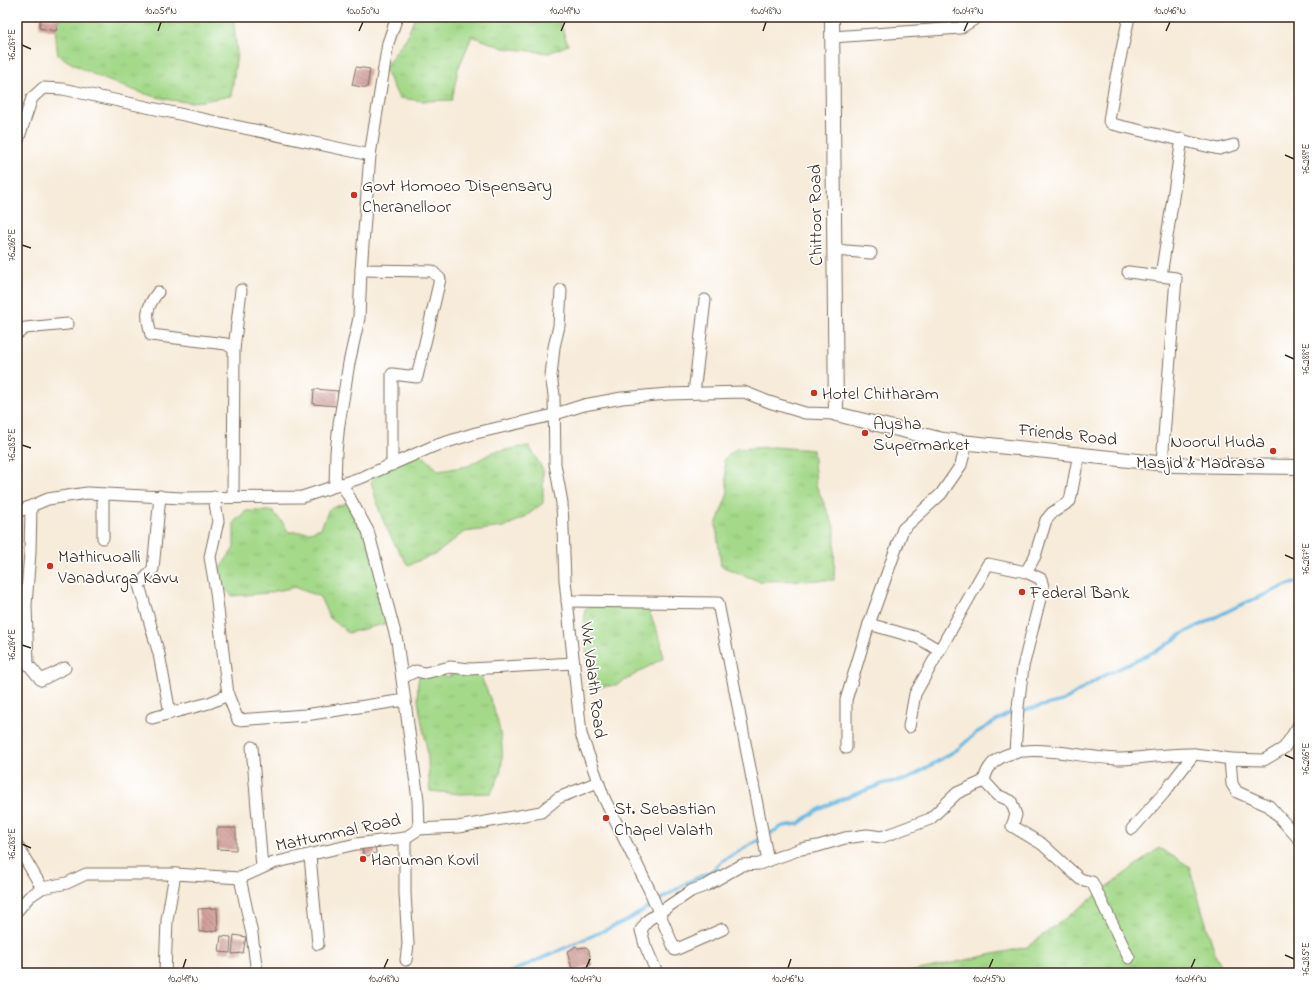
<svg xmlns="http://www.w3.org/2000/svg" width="1316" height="990" font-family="'Indie Flower',sans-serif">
	<defs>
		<pattern id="grass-tufts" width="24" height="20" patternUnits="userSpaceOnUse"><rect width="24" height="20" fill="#a4d98a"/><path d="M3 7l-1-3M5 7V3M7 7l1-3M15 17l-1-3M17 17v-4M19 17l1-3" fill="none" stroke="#8eba77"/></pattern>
		<pattern id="building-back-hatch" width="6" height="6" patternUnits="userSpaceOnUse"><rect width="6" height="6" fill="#d19f9b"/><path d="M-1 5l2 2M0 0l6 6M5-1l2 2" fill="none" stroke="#ab827e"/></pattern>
	</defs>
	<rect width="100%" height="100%" fill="#fff"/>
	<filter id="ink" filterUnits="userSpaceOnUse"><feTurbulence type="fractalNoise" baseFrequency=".025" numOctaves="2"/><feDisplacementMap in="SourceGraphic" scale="8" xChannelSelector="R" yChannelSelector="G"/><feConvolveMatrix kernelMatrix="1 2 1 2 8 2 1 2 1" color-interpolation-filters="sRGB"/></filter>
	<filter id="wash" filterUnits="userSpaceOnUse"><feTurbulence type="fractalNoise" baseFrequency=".012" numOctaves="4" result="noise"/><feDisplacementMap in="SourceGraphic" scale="16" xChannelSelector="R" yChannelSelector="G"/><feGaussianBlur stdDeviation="0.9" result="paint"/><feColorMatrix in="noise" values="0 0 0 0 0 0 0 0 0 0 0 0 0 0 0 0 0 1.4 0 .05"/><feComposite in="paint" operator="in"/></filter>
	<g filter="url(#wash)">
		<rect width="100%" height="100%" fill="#f7ebd9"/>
		<g fill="url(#grass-tufts)" stroke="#708254">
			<path d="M61 17H233L237 54 231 96C217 98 202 102 188 102 150 100 90 76 58 55 57 45 52 25 61 17Z"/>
			<polygon points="415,17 558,17 568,45 549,53 504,48 472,36 458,69 452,100 424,101 399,98 384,68 407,37"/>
			<path d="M529 446 543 470V503L525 517 504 527 464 532 436 554 408 565C388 537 376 508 370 474L420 453 439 471 468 466 493 452Z"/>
			<polygon points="773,447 813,450 816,485 835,529 834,580 759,581 721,566 716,525 728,493 724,459 736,449"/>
			<polygon points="352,501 361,518 392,622 348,633 329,617 320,597 295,587 267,593 232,596 214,577 234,548 234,522 246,511 272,511 284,524 288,532 310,532 321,528 329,509"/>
			<polygon points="595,602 647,606 661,641 663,658 617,685 590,688 584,632 585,610"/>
			<path d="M467 669 479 673C493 702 508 742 500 773 498 780 494 787 491 793L460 794 430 791C428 777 429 764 427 750 424 726 414 700 419 676L436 673 447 677Z"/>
			<polygon points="1159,848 1189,866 1216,957 1225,973 905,973 1027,947"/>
		</g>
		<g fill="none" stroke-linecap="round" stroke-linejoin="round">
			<polyline stroke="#67b8e2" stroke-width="3.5" points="508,973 628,920 688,882 712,871 722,861 783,826 798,824 816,811 832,803 885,783 908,779 958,749 976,733 1008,714 1063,701 1101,677 1162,648 1184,633 1236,607 1287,585 1299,582"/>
		</g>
		<g id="blocks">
			<g fill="url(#building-back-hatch)">
				<polygon points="41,17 59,19 56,31 39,28"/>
				<polygon points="356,67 370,69 367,88 352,85"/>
				<polygon points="314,389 338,391 337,406 313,404"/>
				<polygon points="217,828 236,828 236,850 217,849"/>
				<polygon points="375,846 376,853 364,857 362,848"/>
				<polygon points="217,908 218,931 199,932 198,909"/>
				<polygon points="234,935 246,937 243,953 232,954"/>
				<polygon points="221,936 231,937 230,953 219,952"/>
				<polygon points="576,946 578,948 586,947 589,950 591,965 573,972 567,952"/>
			</g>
		</g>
	</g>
	<g filter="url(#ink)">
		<use href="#blocks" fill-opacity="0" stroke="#7d6e5f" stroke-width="1"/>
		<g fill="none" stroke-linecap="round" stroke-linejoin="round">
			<g stroke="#7d6e5f" stroke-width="13">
				<g id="minor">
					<polyline points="1129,17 1116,77 1109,121 1112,124 1219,149 1234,145"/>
					<polyline points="832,37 960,28 978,17"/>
					<polyline points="17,143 32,98 43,88 63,89 370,155"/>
					<polyline points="834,250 871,253"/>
					<polyline points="361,270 432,271 440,279 417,377 392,374 392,465"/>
					<polyline points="1128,272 1176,278 1162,463"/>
					<polyline points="1161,276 1182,139"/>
					<polyline points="561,290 559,326 554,347 551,376 554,395 555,464 562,503 565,580 581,734 604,798 649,889 675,950 723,929"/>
					<path d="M158 292C145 309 146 315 151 335L226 344 234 349 233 497"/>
					<polyline points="17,334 25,328 68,324"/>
					<polyline points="234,349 241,290"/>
					<polyline points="694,393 705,300"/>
					<polyline points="335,486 336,452 339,424 349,363 359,318 361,270 370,155 388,43 397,17"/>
					<polyline points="103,494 103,538"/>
					<polyline points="160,496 153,569 139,585 159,654 170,713"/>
					<polyline points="214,497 218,521 210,557 216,592 228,695 238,720 305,715 405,700"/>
					<polyline points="31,506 30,552 26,605 28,664 41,680 65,668"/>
					<polyline points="17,512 48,499 87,493 182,498 302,497 363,477 434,446 476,433 549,416 584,405 622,398 668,394 744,392 769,402 805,413 836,414"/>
					<polyline points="567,601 718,603 768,861"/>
					<polyline points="869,624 903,529 941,494 961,465 967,442"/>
					<polyline points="402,678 416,671 425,673 450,667 470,669 574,663"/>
					<polyline points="152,718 209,703 228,695"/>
					<polyline points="909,727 915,694 988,564 1026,572"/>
					<polyline points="252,747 262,867"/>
					<polyline points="846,748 846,700 869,624 918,638 939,650"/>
					<polyline points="1015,753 1018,707 1023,667 1043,587 1041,579 1026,572 1035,556 1046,520 1052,513 1070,501 1079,453"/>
					<polyline points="1230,759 1264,760 1284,748 1299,725"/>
					<polyline points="419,829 458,827 541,812 558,798 598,782"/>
					<polyline points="1132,829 1164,793 1194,754"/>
					<polyline points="405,838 405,893 408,944 406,960"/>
					<polyline points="17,845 42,888"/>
					<polyline points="310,856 318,944"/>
					<polyline points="240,878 252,934 257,973"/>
					<polyline points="17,911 29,897 42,888 67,883 86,874 175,874 240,878 273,863 356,844 405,838 419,829 418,800 397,641 368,531 342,484"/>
					<path d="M1129 958 1092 882 1080 879 1042 844 1012 826 1016 815 1011 801 997 795 984 781C987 767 994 759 1009 754 1041 744 1087 759 1121 759 1145 758 1170 753 1194 754 1206 755 1218 757 1230 759L1232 784 1237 792 1269 806 1299 839"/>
					<polyline points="17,970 17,973"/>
					<polyline points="165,973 167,920 175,874"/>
					<polyline points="657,973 645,945 641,930 648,920 691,891 707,885 742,865 759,864 801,849 818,846 845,838 867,835 882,837 930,819 957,793 984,781"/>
				</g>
			</g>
			<g stroke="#7d6e5f" stroke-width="16">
				<polyline id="major" points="832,17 836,414 943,440 1175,465 1299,467"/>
			</g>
			<use href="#minor" stroke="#fff" stroke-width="11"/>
			<use href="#major" stroke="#fff" stroke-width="14"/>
		</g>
	</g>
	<path fill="none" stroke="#3b2a1e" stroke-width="1.5" d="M158 31 161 22M359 31 363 22M561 31 565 22M763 31 766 22M964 31 968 22M1166 31 1170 22M22 45 31 49M1285 155 1294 159M22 245 31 248M1285 355 1294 359M22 445 31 448M1285 555 1294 559M22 645 31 648M1285 755 1294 759M22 844 31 848M1285 955 1294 959M183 968 186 959M384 968 388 959M586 968 590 959M788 968 791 959M989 968 993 959M1191 968 1195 959"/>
	<g fill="#c8321e" stroke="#fff" stroke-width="1.5">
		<circle cx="354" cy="195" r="4"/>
		<circle cx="814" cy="393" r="4"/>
		<circle cx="865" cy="433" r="4"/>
		<circle cx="1273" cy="451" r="4"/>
		<circle cx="50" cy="566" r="4"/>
		<circle cx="1022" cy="592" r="4"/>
		<circle cx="606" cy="818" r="4"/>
		<circle cx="363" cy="859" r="4"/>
	</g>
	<g text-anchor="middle" stroke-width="3.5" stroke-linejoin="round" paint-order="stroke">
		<g font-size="18" fill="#3b2a1e" stroke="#fff" text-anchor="start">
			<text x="362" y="191">Govt Homoeo Dispensary<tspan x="362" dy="21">Cheranelloor</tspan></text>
			<text x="822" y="399">Hotel Chitharam</text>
			<text x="873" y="429">Aysha<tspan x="873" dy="21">Supermarket</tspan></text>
			<text x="1265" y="447" text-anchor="end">Noorul Huda<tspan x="1265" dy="21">Masjid &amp; Madrasa</tspan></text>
			<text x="58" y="562">Mathiruoalli<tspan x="58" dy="21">Vanadurga Kavu</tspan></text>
			<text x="1030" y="598">Federal Bank</text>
			<text x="614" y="814">St. Sebastian<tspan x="614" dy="21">Chapel Valath</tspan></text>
			<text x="371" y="865">Hanuman Kovil</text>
		</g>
		<g font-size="18" fill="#3b2a1e" stroke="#fff">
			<text transform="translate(815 215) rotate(-91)" y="6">Chittoor Road</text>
			<text transform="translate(1068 434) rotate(6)" y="6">Friends Road</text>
			<text transform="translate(594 680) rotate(83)" y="6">Vvk Valath Road</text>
			<text transform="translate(338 832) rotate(-12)" y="6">Mattummal Road</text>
		</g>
	</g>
	<rect width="1316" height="990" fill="none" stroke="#fff" stroke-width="44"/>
	<rect x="22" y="22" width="1272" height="946" fill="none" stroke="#3b2a1e" stroke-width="1.5"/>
	<g font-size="10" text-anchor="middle" fill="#3b2a1e">
		<text x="161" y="14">10.051°N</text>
		<text x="363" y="14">10.050°N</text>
		<text x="565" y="14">10.049°N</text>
		<text x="766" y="14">10.048°N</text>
		<text x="968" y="14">10.047°N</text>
		<text x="1170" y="14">10.046°N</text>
		<text transform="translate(11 45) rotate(-90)" y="4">76.287°E</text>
		<text transform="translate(1305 159) rotate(-90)" y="4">76.289°E</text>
		<text transform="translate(11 245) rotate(-90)" y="4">76.286°E</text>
		<text transform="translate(1305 359) rotate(-90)" y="4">76.288°E</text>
		<text transform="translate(11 445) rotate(-90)" y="4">76.285°E</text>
		<text transform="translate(1305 559) rotate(-90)" y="4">76.287°E</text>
		<text transform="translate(11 645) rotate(-90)" y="4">76.284°E</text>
		<text transform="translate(1305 759) rotate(-90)" y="4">76.286°E</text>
		<text transform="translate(11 844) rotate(-90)" y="4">76.283°E</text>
		<text transform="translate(1305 959) rotate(-90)" y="4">76.285°E</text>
		<text x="183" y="982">10.049°N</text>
		<text x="384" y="982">10.048°N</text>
		<text x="586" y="982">10.047°N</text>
		<text x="788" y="982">10.046°N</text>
		<text x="989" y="982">10.045°N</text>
		<text x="1191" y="982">10.044°N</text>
	</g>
</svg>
